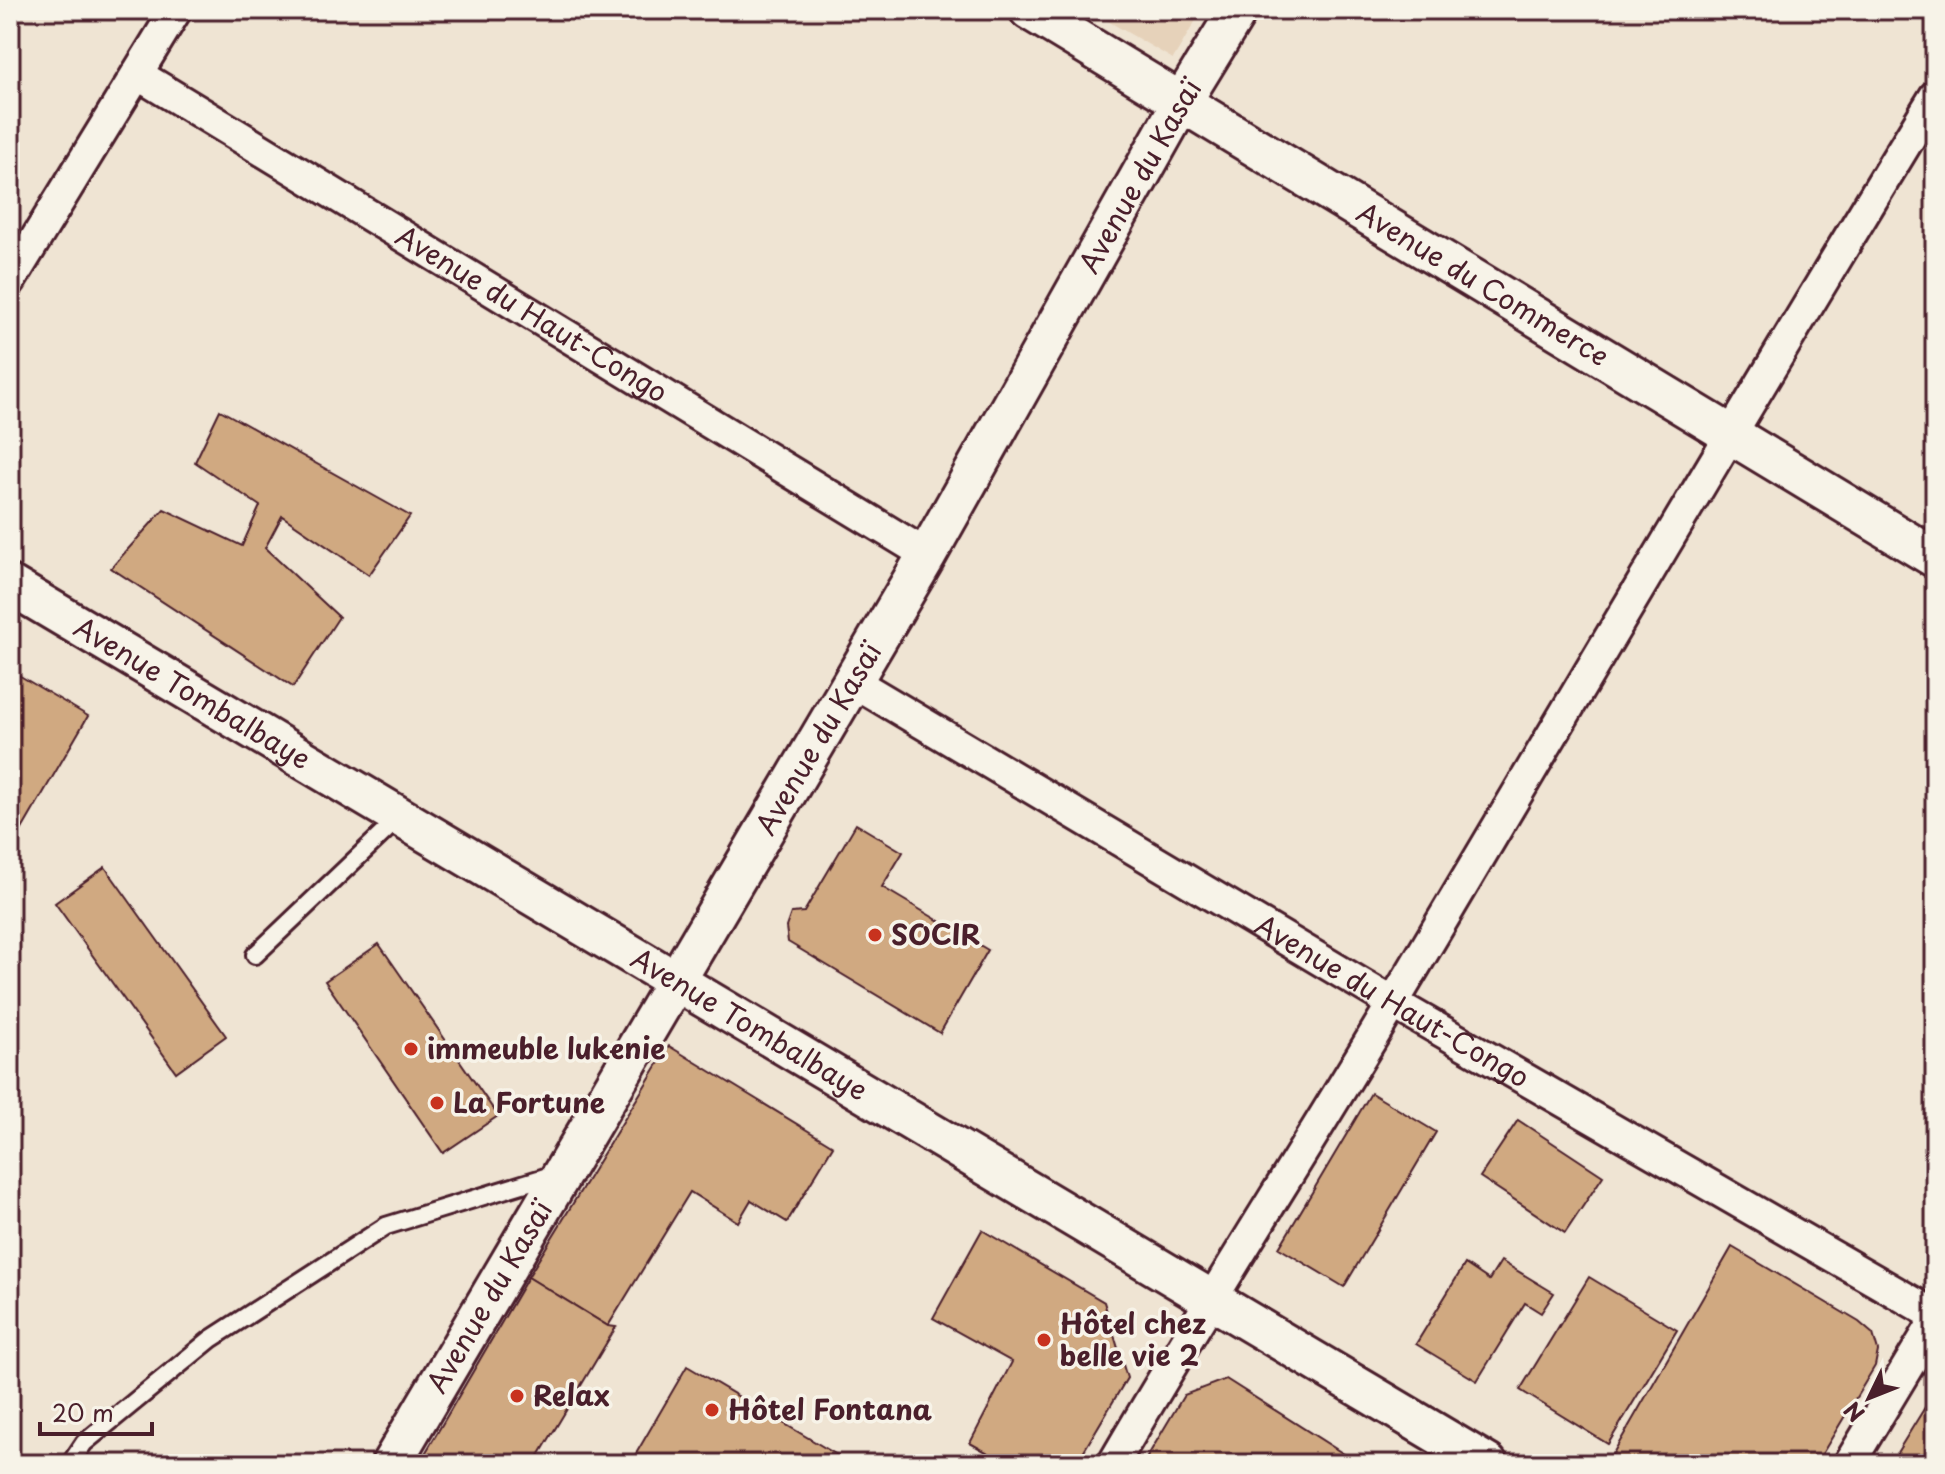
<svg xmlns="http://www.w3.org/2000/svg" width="1945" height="1474" font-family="'Playpen Sans',sans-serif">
	<rect width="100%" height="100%" fill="#efe4d3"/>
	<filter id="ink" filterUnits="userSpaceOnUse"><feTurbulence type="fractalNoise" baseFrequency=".0125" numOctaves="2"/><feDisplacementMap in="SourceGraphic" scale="16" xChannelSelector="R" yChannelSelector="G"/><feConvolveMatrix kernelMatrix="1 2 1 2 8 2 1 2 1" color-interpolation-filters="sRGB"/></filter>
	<g filter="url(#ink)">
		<polygon fill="#e6d2ba" points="1089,10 1202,10 1173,59"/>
		<g fill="#d0a981" stroke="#4a1f2b" stroke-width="2">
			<polygon points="10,215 17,219 10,231"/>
			<polygon points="220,410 410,516 369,575 282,516 265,548 339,617 293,687 111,568 164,509 242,546 260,506 195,462"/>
			<polygon points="10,670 88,716 10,850"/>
			<polygon points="856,824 903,852 882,887 988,950 940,1033 788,942 786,927 791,913 804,912"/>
			<polygon points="105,867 226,1036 176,1072 55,903"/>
			<polygon points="379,944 498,1116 443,1153 325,981"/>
			<polygon points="669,1046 833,1146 787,1222 751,1200 738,1222 690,1192 608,1326 528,1277"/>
			<polygon points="1371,1093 1436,1132 1344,1287 1279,1248"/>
			<polygon points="1518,1120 1603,1176 1565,1233 1480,1177"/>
			<polygon points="982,1230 1104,1302 1127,1378 1076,1464 1008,1464 970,1443 1012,1362 933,1318"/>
			<polygon points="1732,1247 1859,1322 1873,1334 1878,1351 1875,1366 1816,1464 1607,1464"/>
			<polygon points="1501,1261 1554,1293 1541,1313 1525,1303 1477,1381 1416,1344 1465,1264 1489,1280"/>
			<polygon points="528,1277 608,1326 616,1327 534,1464 419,1464"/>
			<polygon points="1589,1277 1677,1330 1608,1444 1520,1390"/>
			<polygon points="687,1366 837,1455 831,1464 630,1464"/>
			<polygon points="1226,1379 1347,1456 1342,1464 1143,1464 1184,1395"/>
			<polygon points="1935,1391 1935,1464 1890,1464"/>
		</g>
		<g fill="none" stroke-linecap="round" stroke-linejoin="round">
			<g stroke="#4a1f2b" stroke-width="22">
				<g id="service">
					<polyline points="255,955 400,817"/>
					<polyline points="70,1464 84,1443 211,1339 386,1226 555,1174"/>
				</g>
			</g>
			<g stroke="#4a1f2b" stroke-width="36">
				<g id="minor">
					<path id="s1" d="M137 74 927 555"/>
					<polyline points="10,281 176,10"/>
					<path id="s2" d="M852 681 1393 1003 1935 1315"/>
					<path d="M1113 1464C1204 1307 1303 1154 1396 998 1575 697 1752 395 1935 96"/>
					<polyline points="1849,1464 1935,1321"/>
				</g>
			</g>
			<g stroke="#4a1f2b" stroke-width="44">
				<g id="tertiary">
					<path id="s3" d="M1029 10 1935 558"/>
					<path id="s4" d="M10 585 1488 1464"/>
					<path id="s5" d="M391 1464 927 555 1181 103 1238 10"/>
				</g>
			</g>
			<use href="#service" stroke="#f7f3e8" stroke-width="16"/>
			<use href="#minor" stroke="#f7f3e8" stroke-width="30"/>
			<use href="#tertiary" stroke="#f7f3e8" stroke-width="38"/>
		</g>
	</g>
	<g fill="#c8321e" stroke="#f7f3e8" stroke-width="3">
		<circle cx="875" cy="935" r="8"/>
		<circle cx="411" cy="1049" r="8"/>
		<circle cx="437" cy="1103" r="8"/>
		<circle cx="1044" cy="1340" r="8"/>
		<circle cx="517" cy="1396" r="8"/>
		<circle cx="712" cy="1410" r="8"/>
	</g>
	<g text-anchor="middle" stroke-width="7" stroke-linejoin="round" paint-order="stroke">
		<g font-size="28" fill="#4a1f2b" stroke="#f7f3e8">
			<text dy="10" stroke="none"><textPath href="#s5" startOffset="1490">Avenue du Kasaï</textPath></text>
			<text dy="10" stroke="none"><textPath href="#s3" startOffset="530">Avenue du Commerce</textPath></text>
			<text dy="10" stroke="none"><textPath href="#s1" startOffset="462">Avenue du Haut-Congo</textPath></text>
			<text dy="10" stroke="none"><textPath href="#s4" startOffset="212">Avenue Tombalbaye</textPath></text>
			<text dy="10" stroke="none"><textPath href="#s5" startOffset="842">Avenue du Kasaï</textPath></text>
			<text dy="10" stroke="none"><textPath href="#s2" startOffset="628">Avenue du Haut-Congo</textPath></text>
			<text dy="10" stroke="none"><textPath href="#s4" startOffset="860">Avenue Tombalbaye</textPath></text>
			<text dy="10" stroke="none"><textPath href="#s5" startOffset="194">Avenue du Kasaï</textPath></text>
		</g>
		<g font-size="28" font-weight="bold" fill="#4a1f2b" stroke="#f7f3e8" text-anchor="start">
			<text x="891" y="945">SOCIR</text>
			<text x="427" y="1059">immeuble lukenie</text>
			<text x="453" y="1113">La Fortune</text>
			<text x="1060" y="1334">Hôtel chez<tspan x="1060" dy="32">belle vie 2</tspan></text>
			<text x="533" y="1406">Relax</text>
			<text x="728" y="1420">Hôtel Fontana</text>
		</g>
	</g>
	<rect width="1945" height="1474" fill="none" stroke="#f7f3e8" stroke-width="40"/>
	<rect x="20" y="20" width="1905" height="1434" fill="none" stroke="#4a1f2b" stroke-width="3" filter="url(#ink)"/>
	<g transform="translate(1869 1398) rotate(227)" stroke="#f7f3e8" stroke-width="6" paint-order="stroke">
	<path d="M0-6L14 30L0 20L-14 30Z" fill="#4a1f2b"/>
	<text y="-12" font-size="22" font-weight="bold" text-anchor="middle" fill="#4a1f2b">N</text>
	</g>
	<path d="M40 1422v12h112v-12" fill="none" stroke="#4a1f2b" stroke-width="4"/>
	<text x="52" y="1422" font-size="24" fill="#4a1f2b" stroke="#f7f3e8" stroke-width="6" paint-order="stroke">20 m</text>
</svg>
